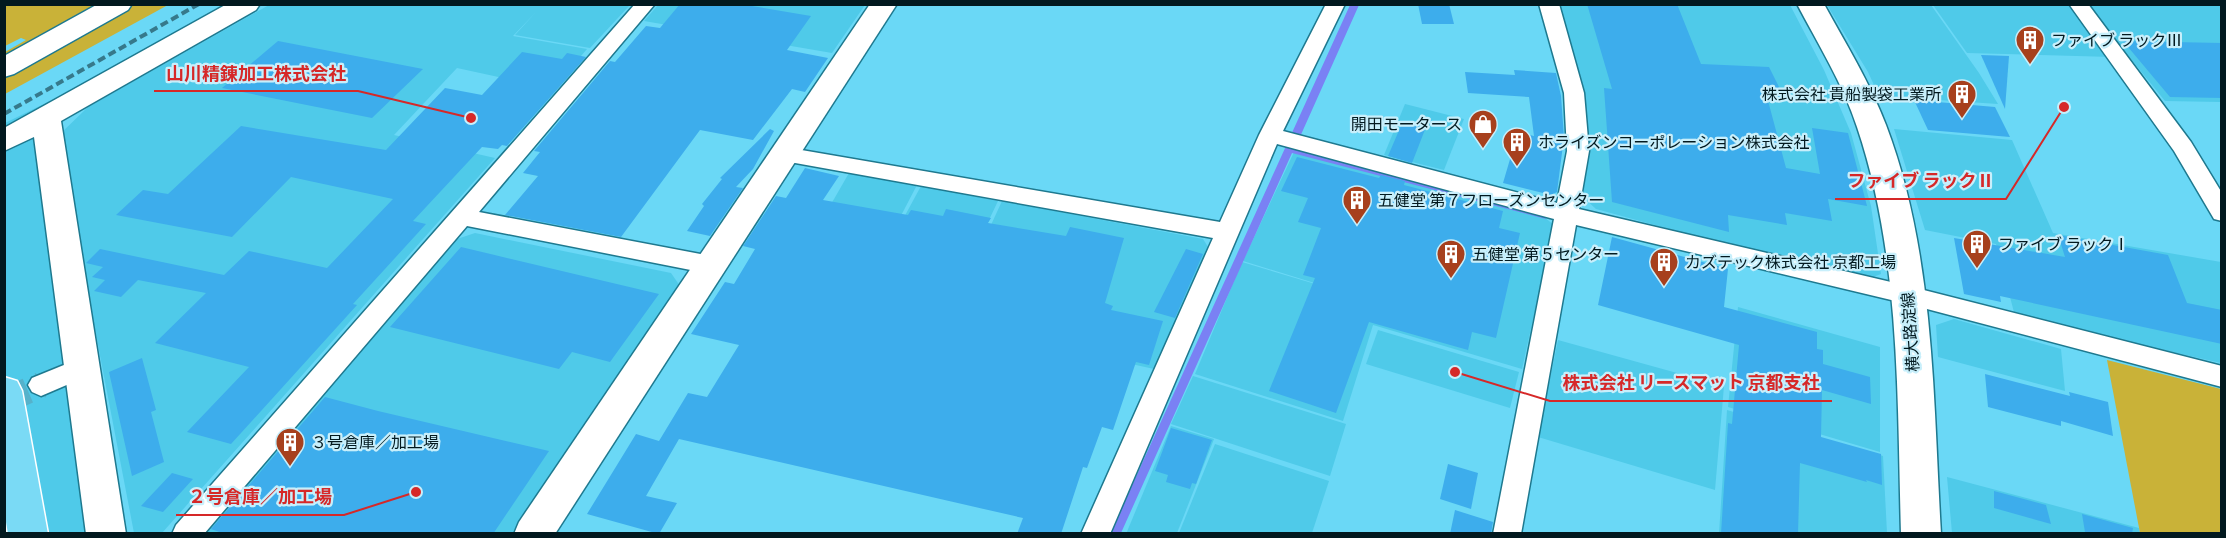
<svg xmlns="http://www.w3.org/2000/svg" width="2226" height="538" font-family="Bitter,'Noto Sans JP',serif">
	<rect width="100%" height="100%" fill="#6ad8f6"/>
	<g fill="#4fcae9">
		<polygon points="269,5 630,5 590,48 515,35 536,12 513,36 587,49 553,89 457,68 394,135 495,158 162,533 134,533 58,136 88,107"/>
		<polygon points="658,5 865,5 832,53 644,21"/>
		<polygon points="1558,5 1790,5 1824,70 1851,133 1871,206 1881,274 1868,279 1732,246 1596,209 1583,197 1588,147 1582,88"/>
		<polygon points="1827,5 1931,5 1979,73 1998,104 1879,96 1868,72"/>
		<polygon points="1933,5 2071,5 2112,57 1967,53"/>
		<polygon points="2087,5 2221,5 2221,102 2165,101"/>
		<polygon points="50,101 116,533 5,534 5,123"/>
		<polygon points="1405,104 1464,119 1444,170 1384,155"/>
		<polygon points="1894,129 2012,140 2053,233 2221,262 2221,363 2015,316 1996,244 1925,230"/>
		<polygon points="1294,152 1544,217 1554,225 1522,369 1373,325 1343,421 1195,374 1242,262 1379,303 1243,261"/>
		<polygon points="849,173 917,185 857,300 784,286"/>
		<polygon points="921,186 998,201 940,323 856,306"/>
		<polygon points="1002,201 1203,239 1210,250 1154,369 946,323"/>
		<polygon points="475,233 671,273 680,286 512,533 201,532 457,239"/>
		<polygon points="1738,307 1880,347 1880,452 1728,407"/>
		<polygon points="1954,319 2061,349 2065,391 1938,357 1936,325"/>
		<polygon points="1378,330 1519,372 1510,408 1366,364"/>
		<polygon points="1558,340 1724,386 1715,490 1538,437"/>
		<polygon points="1193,376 1346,424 1330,476 1171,424"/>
		<polygon points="1727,410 1883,456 1887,533 1719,534"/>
		<polygon points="1171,426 1214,439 1177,533 1126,534"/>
		<polygon points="1215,444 1329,481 1312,533 1179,533"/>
		<polygon points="1947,477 2139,528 2140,533 1952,533"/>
	</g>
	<g fill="#c9b238">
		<polygon points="4,5 102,5 5,57 5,52 26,40 21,38 5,46"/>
		<polygon points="128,5 168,5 5,94 5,74"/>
		<polygon points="2107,360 2221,389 2221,533 2140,533"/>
	</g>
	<polygon fill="#7a81f4" points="1350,5 1359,5 1295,148 1541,212 1546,219 1292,153 1121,533 1110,534"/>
	<g fill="#3dadec">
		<polygon points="680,4 740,4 811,16 787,50 828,58 805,92 792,89 753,140 700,130 621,237 505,215 538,176 523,173 540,152 534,151 610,61 615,62 646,26 660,28"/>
		<polygon points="1418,4 1449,4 1454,24 1422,24"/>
		<polygon points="1587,4 1677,4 1701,64 1769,67 1784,97 1767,97 1786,168 1820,174 1812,128 1848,133 1867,206 1828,199 1832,221 1785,213 1787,225 1728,215 1729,232 1612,202 1604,88 1612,89"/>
		<polygon points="278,41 423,69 372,118 222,88"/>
		<polygon points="2123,41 2222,43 2222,98 2170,97"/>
		<polygon points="522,52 562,59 567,53 586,57 507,146 502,145 498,149 482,147 413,221 426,224 353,304 357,305 231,444 187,432 249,367 155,343 206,293 138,280 121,297 94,291 105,280 92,277 103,267 86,263 100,249 224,275 249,251 327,268 393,199 291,177 232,237 116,215 143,190 168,194 241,126 386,150 445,88 482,95"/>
		<polygon points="1981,55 2009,56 2005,109"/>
		<polygon points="1514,70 1556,73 1561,96 1564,137 1557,192 1551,195 1503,183 1518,132 1534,136 1529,97 1468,93 1465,72 1515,75"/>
		<polygon points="1914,100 1995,107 2010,137 1928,130"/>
		<polygon points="1403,121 1426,127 1412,163 1388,156"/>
		<polygon points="770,129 774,131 753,169 736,187 743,188 710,236 687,231 704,206 702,204 722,179 720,178"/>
		<polygon points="1297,157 1379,178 1381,175 1405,181 1404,185 1503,211 1499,228 1520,233 1496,338 1472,332 1468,350 1369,322 1336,413 1269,391 1315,278 1303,275 1321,228 1298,222 1308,198 1281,191"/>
		<polygon points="805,168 839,176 823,200 908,215 911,210 943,216 946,209 991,218 988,223 1066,236 1070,227 1124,238 1105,303 1113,306 1111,310 1163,321 1149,365 1136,362 1113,430 1102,427 1087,468 1083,467 1061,534 1017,534 1023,518 679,439 646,496 677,503 659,534 587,514 636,434 659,441 688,393 707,397 739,345 691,334 725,282 734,284 755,249 743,246 776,196 786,198"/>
		<polygon points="2058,235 2168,255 2187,303 2222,310 2222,344 2000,296 2001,302 1964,294 1954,238 2065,257"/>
		<polygon points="1612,237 1728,269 1724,307 1817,332 1817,349 1823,350 1823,364 1870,377 1871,404 1822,390 1821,437 1881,454 1882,485 1866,480 1867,482 1800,463 1798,534 1721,534 1728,423 1732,424 1739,345 1598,305"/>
		<polygon points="461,247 659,294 610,362 572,352 559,369 390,327"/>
		<polygon points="1186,249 1203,254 1175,318 1154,312"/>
		<polygon points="142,358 156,410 151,412 164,462 132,476 109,372"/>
		<polygon points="1985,374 2070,396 2069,392 2108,402 2113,436 2061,421 2061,426 1988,407"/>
		<polygon points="325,397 378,411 549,451 493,534 225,534 211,529"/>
		<polygon points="1171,428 1212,440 1196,484 1192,483 1190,489 1166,482 1168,475 1155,471"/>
		<polygon points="1448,464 1478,473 1471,509 1440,499"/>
		<polygon points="172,473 193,479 163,512 141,506"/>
		<polygon points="1994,491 2046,505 2051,524 1994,508"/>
		<polygon points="1455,510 1493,522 1491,534 1450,534"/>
		<polygon points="2082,514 2133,528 2132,534 2085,532"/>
	</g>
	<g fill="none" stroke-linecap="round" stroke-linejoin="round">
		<polyline stroke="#55b2cb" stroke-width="26" stroke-dasharray="26 13" stroke-linecap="butt" points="4,401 41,385"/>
		<g stroke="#1e798f" stroke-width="3">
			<g id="street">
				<polygon points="635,4 655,4 479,212 711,256 719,259 723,265 719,271 711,274 467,226 204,534 172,534 176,525"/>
				<polygon points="1326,4 1345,4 1283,131 1557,203 1567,151 1564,93 1539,4 1559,4 1584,93 1589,151 1579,209 1908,286 2222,366 2222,387 1908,304 1576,225 1521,534 1493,534 1554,219 1277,144 1110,534 1081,534 1213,238 784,161 776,159 773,154 776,149 784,147 1220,222 1259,135"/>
				<polygon points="2069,4 2088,4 2191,142 2222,193 2222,221 2214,219 2174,151"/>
				<polygon points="81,358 90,361 94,368 90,375 41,396 32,392 28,385 32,378"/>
			</g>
		</g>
		<g stroke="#1e798f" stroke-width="3">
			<g id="secondary">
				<polygon points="98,4 132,4 128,10 14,74 4,77 4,56"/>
				<polygon points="227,4 260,4 256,10 61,121 126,534 86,534 34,137 4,151 4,128"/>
				<polygon points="870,4 897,4 555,534 514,534 519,522"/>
				<path d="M1797 4H1824C1846 44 1870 83 1886 125 1935 254 1933 398 1941 534H1901C1897 398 1901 257 1857 127 1843 84 1818 44 1797 4Z"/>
			</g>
		</g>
		<g stroke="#fff" stroke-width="3">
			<polygon id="highway" points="4,377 17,381 22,391 48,534 8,534 4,510"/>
		</g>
		<use href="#street" fill="#fff" fill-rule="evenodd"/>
		<use href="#secondary" fill="#fff" fill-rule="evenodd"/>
		<use href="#highway" fill="#7adaf5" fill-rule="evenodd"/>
		<polyline stroke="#36798b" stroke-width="4" stroke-dasharray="8 4" stroke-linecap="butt" points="4,114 199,4"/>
	</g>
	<defs>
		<g id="building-pin" transform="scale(1.5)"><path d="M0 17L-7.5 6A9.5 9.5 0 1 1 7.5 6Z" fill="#a7401d" stroke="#c8effb"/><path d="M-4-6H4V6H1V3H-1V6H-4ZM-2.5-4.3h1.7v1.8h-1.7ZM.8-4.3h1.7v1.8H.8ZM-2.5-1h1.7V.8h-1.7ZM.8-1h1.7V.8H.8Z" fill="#fff"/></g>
		<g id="shop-pin" transform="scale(1.5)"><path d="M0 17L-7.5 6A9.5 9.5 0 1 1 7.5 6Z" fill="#a7401d" stroke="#c8effb"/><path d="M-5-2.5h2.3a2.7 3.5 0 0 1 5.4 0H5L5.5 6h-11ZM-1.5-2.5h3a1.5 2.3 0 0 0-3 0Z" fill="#fff"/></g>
	</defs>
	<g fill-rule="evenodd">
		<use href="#building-pin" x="2030" y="40"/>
		<use href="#building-pin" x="1962" y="94"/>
		<use href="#shop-pin" x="1483" y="124"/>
		<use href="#building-pin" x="1517" y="142"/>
		<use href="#building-pin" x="1357" y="200"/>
		<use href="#building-pin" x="1977" y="244"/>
		<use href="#building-pin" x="1451" y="254"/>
		<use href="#building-pin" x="1664" y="262"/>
		<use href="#building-pin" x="290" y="442"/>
	</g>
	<g text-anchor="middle" stroke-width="4.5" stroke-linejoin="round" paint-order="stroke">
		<g font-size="16" fill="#02191f" stroke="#c8effb" text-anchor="start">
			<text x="2051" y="46">ファイブ ラックⅢ</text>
			<text x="1941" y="100" text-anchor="end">株式会社 貴船製袋工業所</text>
			<text x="1462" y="130" text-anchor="end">開田モータース</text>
			<text x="1538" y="148">ホライズンコーポレーション株式会社</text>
			<text x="1378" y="206">五健堂 第７フローズンセンター</text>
			<text x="1998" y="250">ファイブ ラックⅠ</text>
			<text x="1472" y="260">五健堂 第５センター</text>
			<text x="1685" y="268">カズテック株式会社 京都工場</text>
			<text x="311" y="448">３号倉庫／加工場</text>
		</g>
		<g font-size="16" fill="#02191f" stroke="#c8effb">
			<text transform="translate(1910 332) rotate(-94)" y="6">横大路淀線</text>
		</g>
	</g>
	<path fill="none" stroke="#d62828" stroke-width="2" d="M471 118L358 91H154M2064 107L2006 199H1835M1455 372L1550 401H1832M416 492L344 515H176"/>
	<g fill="#d62828" stroke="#c8effb" stroke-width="2">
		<circle cx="471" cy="118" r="6"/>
		<circle cx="2064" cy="107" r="6"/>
		<circle cx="1455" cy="372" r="6"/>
		<circle cx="416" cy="492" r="6"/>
	</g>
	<g font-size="18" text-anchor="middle" font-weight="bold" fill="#d62828" stroke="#c8effb" stroke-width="4.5" stroke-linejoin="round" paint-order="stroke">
		<text x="256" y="80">山川精錬加工株式会社</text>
		<text x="1921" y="187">ファイブ ラックⅡ</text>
		<text x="1691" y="389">株式会社 リースマット 京都支社</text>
		<text x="260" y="503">２号倉庫／加工場</text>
	</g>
	<rect width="2226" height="538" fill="none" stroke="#02191f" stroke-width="12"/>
</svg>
